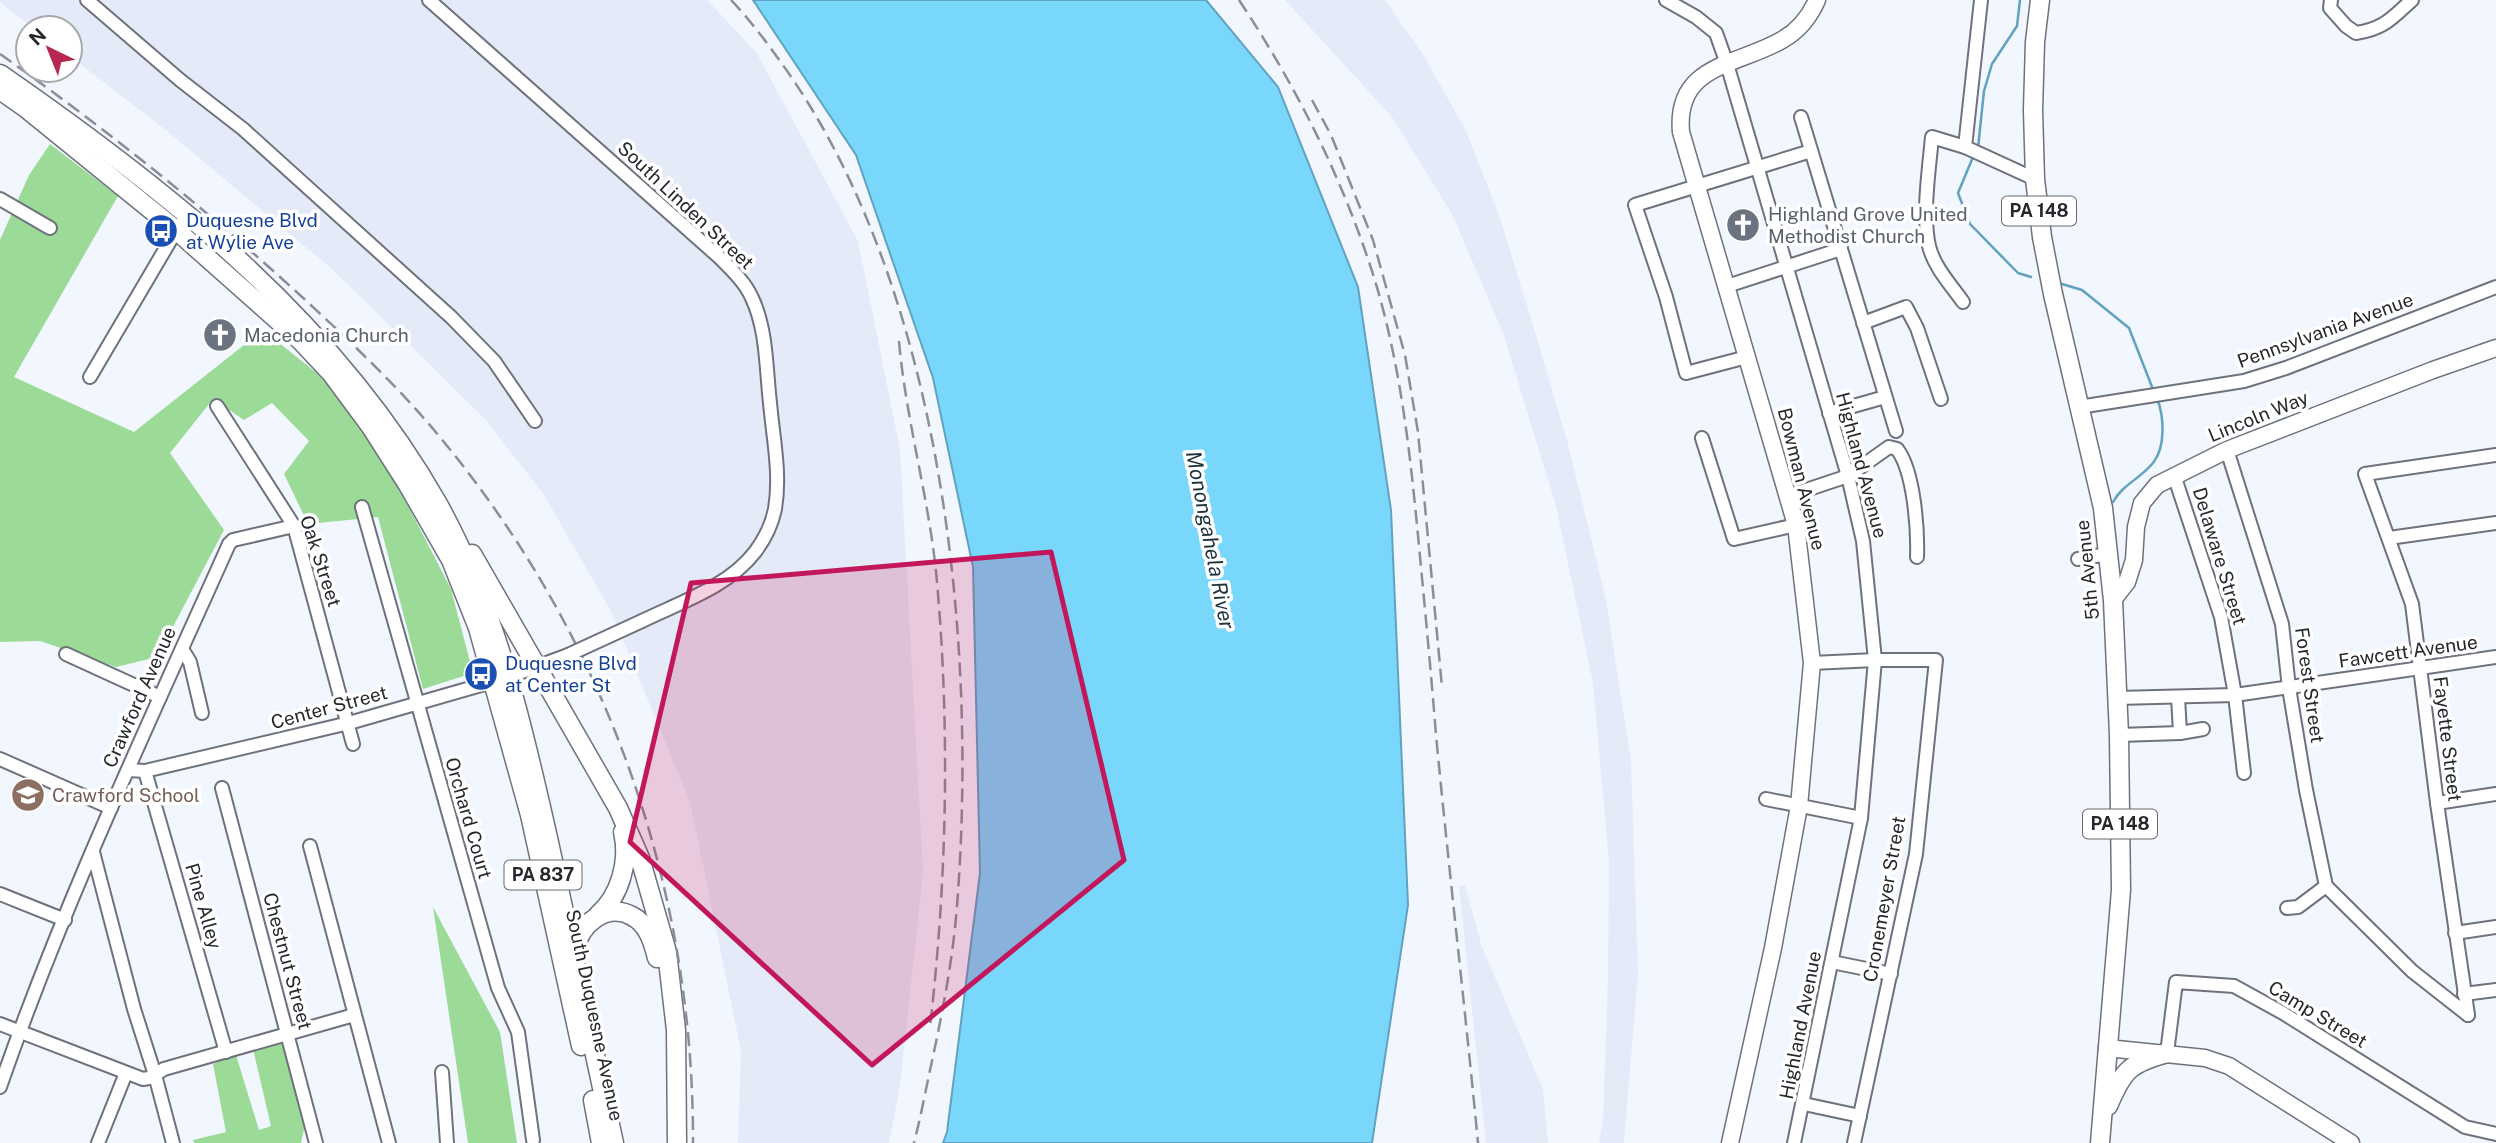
<svg xmlns="http://www.w3.org/2000/svg" width="2496" height="1143" font-family="'Public Sans',sans-serif">
	<rect width="100%" height="100%" fill="#f2f6ff"/>
	<g fill="#e5eaf9">
		<polygon points="0,0 707,0 756,52 858,241 900,449 923,872 900,1086 889,1143 738,1143 741,1051 690,801 611,611 544,495 486,420 332,269 167,131 70,56 70,28 33,28 0,2"/>
		<polygon points="1285,0 1385,0 1424,56 1466,131 1499,215 1532,322 1568,444 1606,600 1631,761 1638,974 1624,1143 1599,1143 1603,1120 1608,979 1609,862 1593,683 1556,506 1503,333 1452,214 1392,117"/>
		<polygon points="1465,885 1482,947 1543,1089 1548,1143 1486,1143 1459,886"/>
	</g>
	<g fill="#9bdb97">
		<polygon points="50,144 118,196 14,377 134,432 263,330 328,382 388,467 451,589 473,673 423,689 378,517 308,524 284,474 309,441 272,403 244,420 213,399 170,453 224,530 157,657 116,667 40,641 0,642 0,240 29,175"/>
		<polygon points="433,907 500,1032 517,1143 468,1143"/>
		<polygon points="285,1043 305,1125 301,1143 194,1143 193,1140 226,1132 213,1064 236,1055 259,1130 271,1126 253,1049"/>
	</g>
	<polygon fill="#7ad7fc" stroke="#61a2be" stroke-width="2" points="753,0 1206,0 1278,87 1358,287 1391,510 1408,905 1372,1143 943,1143 947,1132 980,873 973,567 933,378 856,155"/>
	<g fill="none" stroke-linecap="round" stroke-linejoin="round">
		<g stroke="#61a2be" stroke-width="2.5">
			<polyline points="1978,148 1984,91 1992,64 2017,26 2020,0"/>
			<polyline points="1973,157 1958,193 1970,224 2018,273 2031,277"/>
			<polyline points="2062,284 2082,290 2129,328 2154,392"/>
			<path d="M2113 502C2122 485 2141 478 2153 463 2166 447 2164 416 2157 398"/>
		</g>
		<g stroke="#6e727c" stroke-width="16">
			<g id="street">
				<polyline points="87,0 180,80 243,129 451,317 494,361 535,421"/>
				<path d="M429 0 719 257C731 269 745 282 752 298 767 330 766 368 770 403 773 437 781 474 775 509 772 524 764 540 755 552 728 587 681 602 642 621"/>
				<polyline points="1666,0 1696,17 1716,33 1727,64 1848,476 1863,541 1875,660 1861,818 1794,1143"/>
				<path d="M2331 0 2330 8 2346 26 2356 33C2384 29 2392 18 2412 0"/>
				<polyline points="1801,117 1896,431"/>
				<polyline points="1965,147 1981,0"/>
				<polyline points="0,199 50,228"/>
				<polyline points="1727,286 1841,249"/>
				<path d="M1963 302C1951 285 1934 267 1929 246 1922 215 1929 170 1932 137L1965 147 2035 179"/>
				<polyline points="1863,323 1906,307 1917,328 1941,399"/>
				<polyline points="1747,357 1686,373 1666,297 1635,205 1811,151"/>
				<polyline points="90,377 180,224"/>
				<polyline points="217,406 294,526 353,744"/>
				<polyline points="2079,407 2244,381 2286,368 2496,287"/>
				<polyline points="1829,413 1885,397"/>
				<polyline points="1702,438 1734,539 1796,525"/>
				<polyline points="2227,450 2282,624 2289,688 2306,790 2326,886"/>
				<polyline points="2174,475 2221,617 2235,695 2244,773"/>
				<path d="M1788 496 1848 476 1889 447 1897 449C1914 471 1918 529 1917 557"/>
				<polyline points="362,507 498,988 518,1032 533,1140"/>
				<polyline points="2389,538 2496,523"/>
				<polyline points="2078,559 2108,554"/>
				<polyline points="182,649 190,662 202,713"/>
				<polyline points="66,654 160,697"/>
				<polyline points="1812,663 1875,660 1936,660 1916,854 1854,1143"/>
				<polyline points="2178,697 2180,733"/>
				<polyline points="2117,698 2235,695 2496,657"/>
				<polyline points="2119,735 2180,733 2203,729"/>
				<polyline points="0,759 111,808"/>
				<polyline points="128,770 145,771 349,723 509,677 568,655"/>
				<polyline points="145,771 226,1052"/>
				<polyline points="222,788 316,1143"/>
				<polyline points="1766,799 1861,818"/>
				<polyline points="2437,803 2496,794"/>
				<polyline points="310,846 389,1143"/>
				<polyline points="93,852 134,1009 155,1075 173,1143"/>
				<polyline points="2326,886 2412,971 2468,1015"/>
				<polyline points="0,894 65,920"/>
				<polyline points="2287,908 2298,907 2326,886"/>
				<polyline points="2455,933 2496,927"/>
				<polyline points="1832,962 1891,974"/>
				<polyline points="2464,994 2496,990"/>
				<polyline points="2468,1015 2437,803 2412,604 2365,474 2496,455"/>
				<polyline points="0,1024 143,1079 149,1078 164,1069 354,1015"/>
				<polyline points="2167,1053 2176,982 2234,986 2283,1013 2465,1127 2496,1134"/>
				<polyline points="442,1072 447,1143"/>
				<path d="M0 1087C64 902 149 723 229 544L233 540 294 526"/>
				<polyline points="1804,1104 1860,1116"/>
				<polyline points="98,1143 126,1073"/>
			</g>
		</g>
		<g stroke="#6e727c" stroke-width="19">
			<g id="secondary">
				<polyline points="2113,600 2127,582 2134,560 2136,527 2142,503 2157,485 2227,450 2433,370 2496,348"/>
				<polyline points="2107,1048 2205,1058 2229,1066 2351,1143"/>
				<path d="M1730 1143 1773 948 1799 806 1812 663 1796 525 1681 132C1675 64 1737 66 1782 40 1798 31 1810 16 1817 0"/>
			</g>
		</g>
		<g stroke="#6e727c" stroke-width="21">
			<g id="primary">
				<polyline points="2040,0 2035,42 2033,110 2035,179 2042,237 2053,294 2103,508 2113,600 2119,735 2121,890 2100,1143"/>
				<path d="M0 74C169 191 335 322 438 504 497 610 524 730 550 847 572 945 593 1044 614 1143"/>
				<polyline points="0,90 27,109 176,230 301,341 331,373 371,427 408,485 451,560 478,628 530,815 581,1046"/>
				<polyline points="472,554 618,808 640,858 667,952 676,1030 677,1143"/>
				<path d="M598 915C620 896 630 861 623 832"/>
				<path d="M576 950C577 925 607 902 632 916 648 924 653 942 657 958"/>
				<polyline points="593,1100 601,1143"/>
				<path d="M2108 1106C2123 1070 2130 1063 2167 1053"/>
			</g>
		</g>
		<use href="#street" stroke="#fff" stroke-width="12"/>
		<use href="#secondary" stroke="#fff" stroke-width="16"/>
		<use href="#primary" stroke="#fff" stroke-width="18"/>
		<g stroke="#8b8e94" stroke-width="2.5" stroke-dasharray="14 7" stroke-linecap="butt">
			<path d="M731 0C749 19 765 40 780 61 942 284 978 638 957 906 953 958 943 1010 932 1061 926 1088 921 1116 914 1143"/>
			<path d="M1239 0C1294 83 1339 171 1370 265 1400 356 1410 451 1419 546 1425 609 1431 672 1436 735 1449 871 1465 1007 1478 1143"/>
			<path d="M0 54C105 128 206 209 301 296 353 344 404 392 448 447 608 644 694 889 693 1143"/>
			<polyline points="1312,100 1331,135 1373,240 1405,355 1418,432 1442,687"/>
			<path d="M899 341C906 422 930 501 937 582 950 730 947 879 930 1027"/>
		</g>
		<g stroke="#6e727c" stroke-width="16" stroke-linecap="butt">
			<polyline id="street-bridge" points="568,655 642,621"/>
		</g>
		<use href="#street-bridge" stroke="#fff" stroke-width="12"/>
	</g>
	<path fill="#c2185b" fill-opacity="0.2" stroke="#c2185b" stroke-width="5" stroke-linejoin="round" d="M1051 552 1124 860 872 1065 630 842 691 583Z"/>
	<defs>
		<g id="church-disc" transform="scale(1.75)"><circle r="9.5" fill="#6b7280" stroke="#fff"/><path d="M-1.2-6h2.4v3.5h3.3v2.4h-3.3V6h-2.4V-.1h-3.3v-2.4h3.3Z" fill="#fff"/></g>
		<g id="bus-disc" transform="scale(1.75)"><circle r="9.5" fill="#1a4fb4" stroke="#fff"/><path d="M-5-6H5V4H4V6H2V4H-2V6H-4V4H-5ZM-3.5-4V0h7V-4ZM-3.5 1.2v1.5H-2V1.2ZM2 1.2v1.5H3.5V1.2Z" fill="#fff"/></g>
		<g id="school-disc" transform="scale(1.75)"><circle r="9.5" fill="#8d6e63" stroke="#fff"/><path d="M0-5L7-2L0 1L-7-2ZM-4 1L0 2.5L4 1V4Q0 6-4 4Z" fill="#fff"/></g>
	</defs>
	<g fill-rule="evenodd">
		<use href="#church-disc" x="1743" y="225"/>
		<use href="#bus-disc" x="161" y="231"/>
		<use href="#church-disc" x="220" y="335"/>
		<use href="#bus-disc" x="481" y="674"/>
		<use href="#school-disc" x="28" y="795"/>
	</g>
	<g text-anchor="middle" stroke-width="7" stroke-linejoin="round" paint-order="stroke">
		<g fill="#fff" stroke="#67686b" stroke-width="2">
			<rect x="2002" y="196.5" width="74" height="29" rx="5"/>
			<rect x="2083" y="809.5" width="74" height="29" rx="5"/>
			<rect x="504.5" y="860.5" width="77" height="29" rx="5"/>
		</g>
		<g font-size="18" font-weight="bold" fill="#26282c">
			<text x="2039" y="217">PA 148</text>
			<text x="2120" y="830">PA 148</text>
			<text x="543" y="881">PA 837</text>
		</g>
		<g font-size="19" fill="#26282c" stroke="#fff">
			<text transform="translate(686 205) rotate(43)" y="7">South Linden Street</text>
			<text transform="translate(2325 330) rotate(-20)" y="7">Pennsylvania Avenue</text>
			<text transform="translate(2258 416) rotate(-22)" y="7">Lincoln Way</text>
			<text transform="translate(1862 465) rotate(75)" y="7">Highland Avenue</text>
			<text transform="translate(1802 479) rotate(76)" y="7">Bowman Avenue</text>
			<text transform="translate(2220 556) rotate(73)" y="7">Delaware Street</text>
			<text transform="translate(321 561) rotate(72)" y="7">Oak Street</text>
			<text transform="translate(2087 570) rotate(-96)" y="7">5th Avenue</text>
			<text transform="translate(2408 651) rotate(-8)" y="7">Fawcett Avenue</text>
			<text transform="translate(2310 685) rotate(82)" y="7">Forest Street</text>
			<text transform="translate(139 697) rotate(-66)" y="7">Crawford Avenue</text>
			<text transform="translate(329 707) rotate(-15)" y="7">Center Street</text>
			<text transform="translate(2448 739) rotate(83)" y="7">Fayette Street</text>
			<text transform="translate(469 818) rotate(74)" y="7">Orchard Court</text>
			<text transform="translate(1884 899) rotate(-80)" y="7">Cronemeyer Street</text>
			<text transform="translate(204 906) rotate(74)" y="7">Pine Alley</text>
			<text transform="translate(288 961) rotate(75)" y="7">Chestnut Street</text>
			<text transform="translate(2318 1014) rotate(31)" y="7">Camp Street</text>
			<text transform="translate(595 1015) rotate(78)" y="7">South Duquesne Avenue</text>
			<text transform="translate(1800 1025) rotate(-79)" y="7">Highland Avenue</text>
		</g>
		<g font-size="19" fill="#5b616d" stroke="#fff" text-anchor="start">
			<text x="1768" y="221">Highland Grove United<tspan x="1768" dy="22">Methodist Church</tspan></text>
			<text x="244" y="342">Macedonia Church</text>
		</g>
		<g font-size="19" fill="#164399" stroke="#fff" text-anchor="start">
			<text x="186" y="227">Duquesne Blvd<tspan x="186" dy="22">at Wylie Ave</tspan></text>
			<text x="505" y="670">Duquesne Blvd<tspan x="505" dy="22">at Center St</tspan></text>
		</g>
		<g font-size="19" fill="#785e54" stroke="#fff" text-anchor="start">
			<text x="52" y="802">Crawford School</text>
		</g>
		<g font-size="21" font-style="italic" fill="#1e333c" stroke="#fff">
			<text transform="translate(1210 540) rotate(79)" y="7">Monongahela River</text>
		</g>
	</g>
	<g transform="translate(49 49) rotate(317)"><circle r="33" fill="#ffffff" stroke="#a8a9ab" stroke-width="2"/>
	<path d="M0-5L12 26L0 18L-12 26Z" fill="#b8274f"/>
	<text y="-10" font-size="19" font-weight="bold" text-anchor="middle" fill="#26282c">N</text>
	</g>
</svg>
